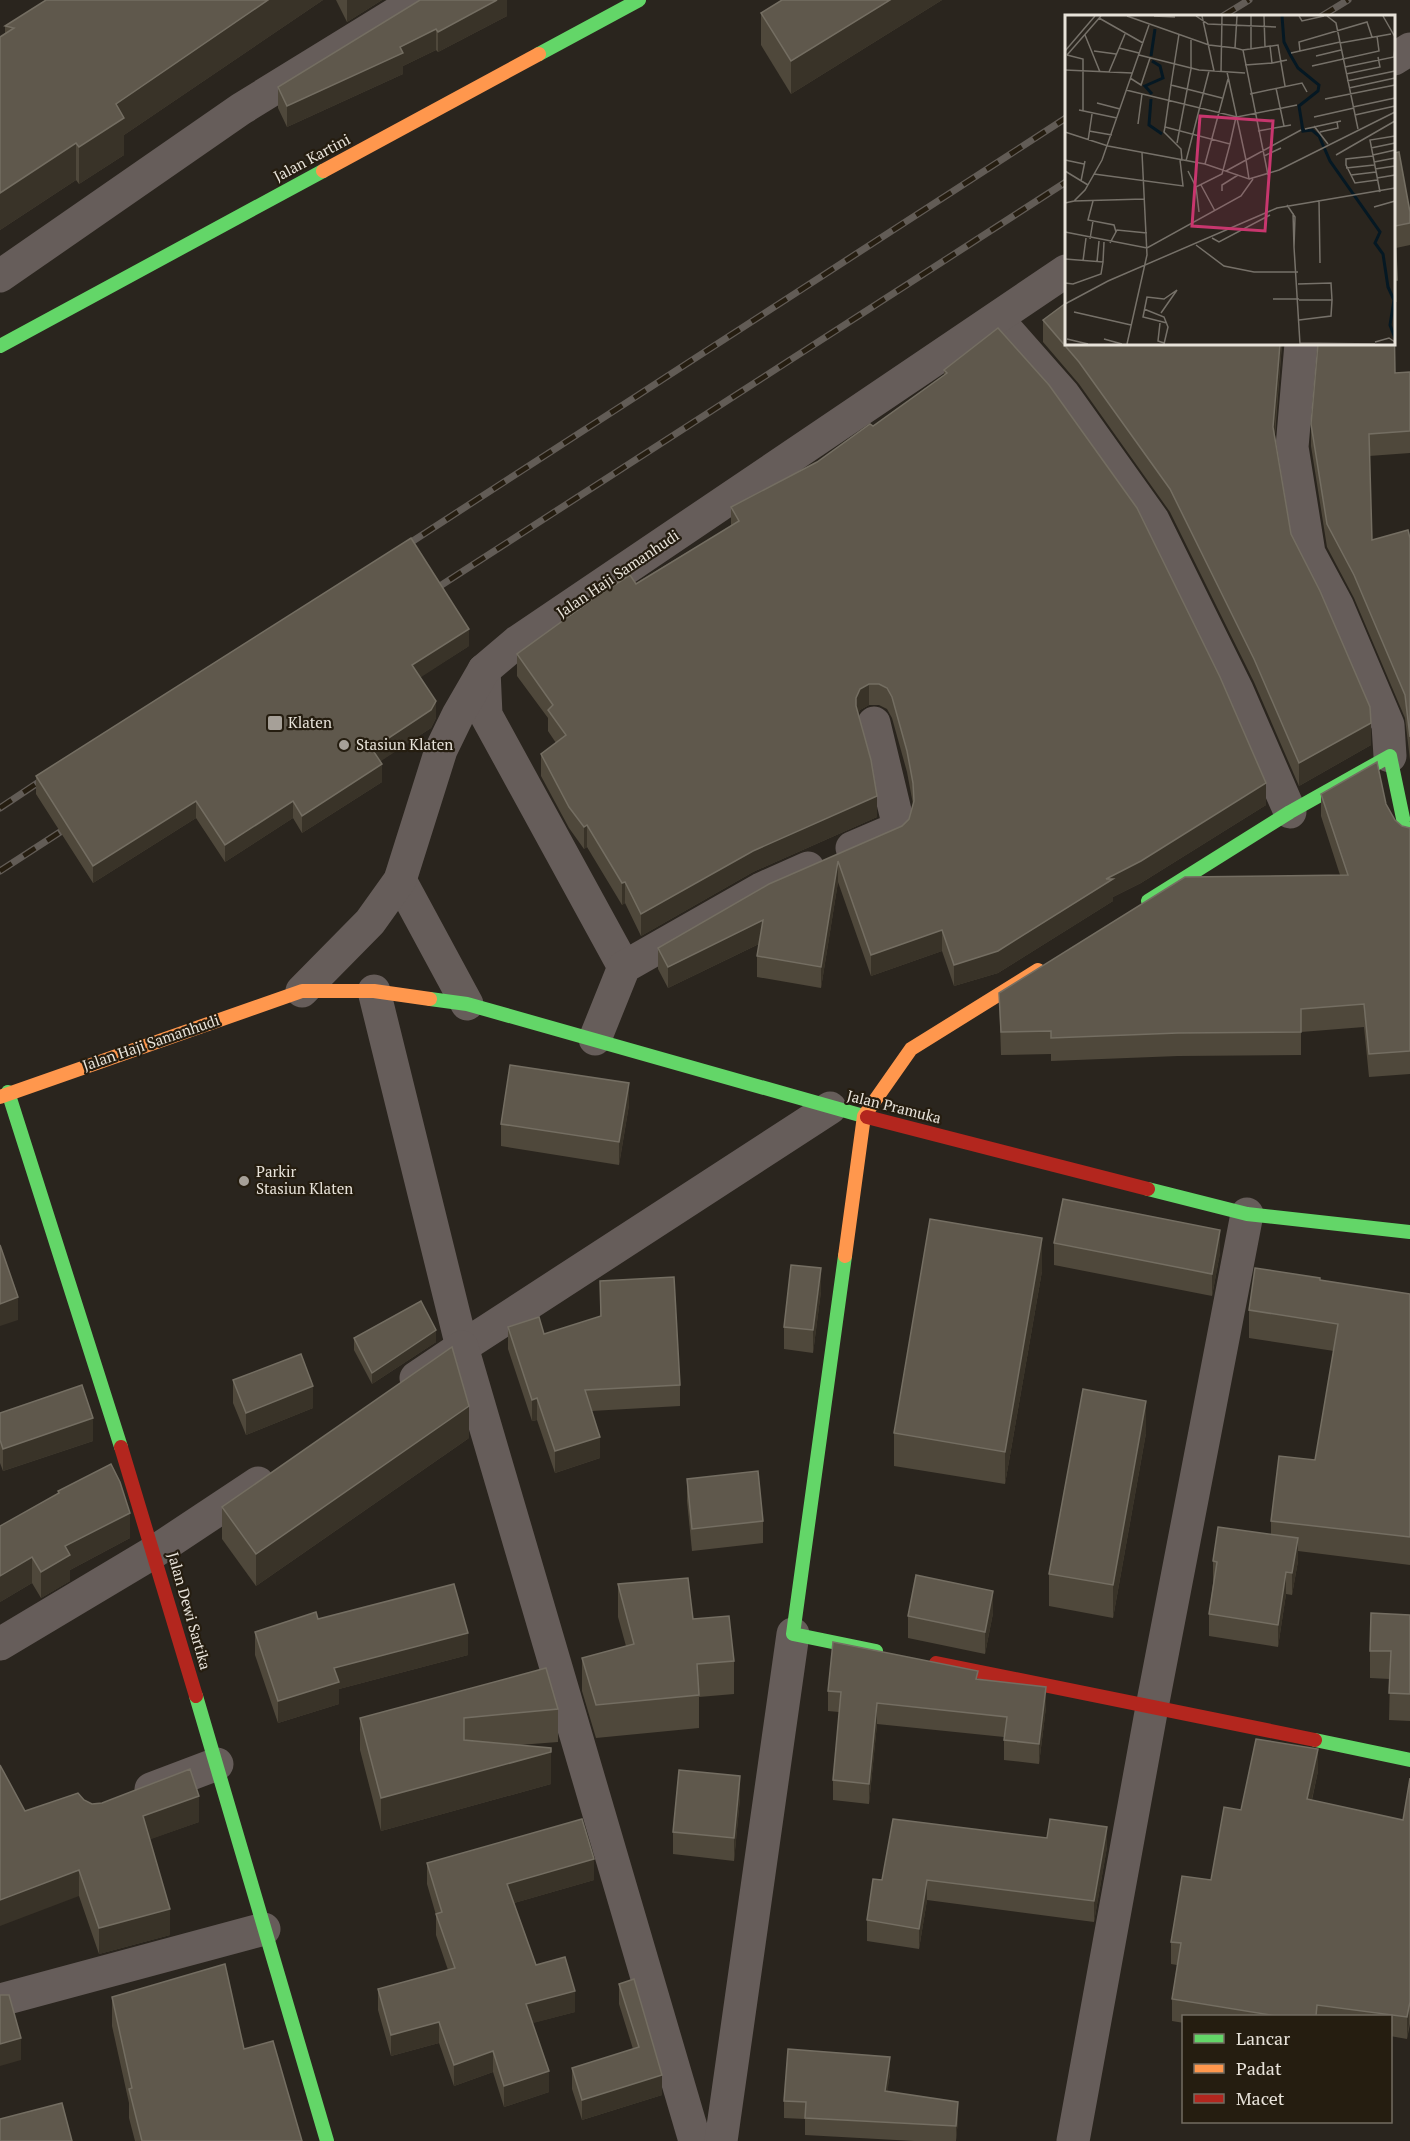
<svg xmlns="http://www.w3.org/2000/svg" width="1410" height="2141" font-family="'PT Serif',serif">
	<rect width="100%" height="100%" fill="#2a251e"/>
	<g fill="none" stroke-linecap="round" stroke-linejoin="round">
		<g stroke="#665d5a" stroke-width="33">
			<polyline points="1394,59 1410,49"/>
			<polyline points="0,276 241,109 418,0"/>
			<polyline points="997,319 1064,395 1153,520 1237,690 1290,812"/>
			<polyline points="1301,344 1292,447 1309,553 1337,605 1388,725 1390,756"/>
			<polyline points="484,670 486,715 624,967"/>
			<polyline points="852,848 894,830 897,819 874,723"/>
			<polyline points="400,880 467,1004"/>
			<polyline points="302,991 370,922 400,880 441,750 458,715 484,670 517,642 1066,271"/>
			<polyline points="374,991 462,1347 830,1108"/>
			<polyline points="595,1039 624,967 761,889 808,868"/>
			<polyline points="416,1378 462,1347 695,2141"/>
			<polyline points="0,1644 154,1552 258,1483"/>
			<polyline points="151,1789 217,1764"/>
			<polyline points="0,2000 264,1929"/>
			<polyline points="721,2141 793,1634"/>
			<polyline points="1073,2141 1152,1707 1247,1214"/>
		</g>
		<g stroke="#63d668" stroke-width="14">
			<polyline points="539,54 639,0"/>
			<polyline points="0,346 323,171"/>
			<polyline points="1148,901 1290,812 1390,756 1404,823 1410,832"/>
			<polyline points="430,999 467,1004 867,1117"/>
			<polyline points="8,1092 121,1447"/>
			<polyline points="1148,1189 1247,1214 1410,1232"/>
			<polyline points="845,1256 793,1634 876,1651"/>
			<polyline points="196,1696 327,2141"/>
			<polyline points="1315,1740 1410,1760"/>
		</g>
		<g stroke="#ff974d" stroke-width="14">
			<polyline points="323,171 539,54"/>
			<polyline points="0,1097 302,991 374,991 430,999"/>
			<polyline points="845,1256 864,1116 911,1049 1038,970"/>
		</g>
		<g stroke="#b3261e" stroke-width="14">
			<polyline points="867,1117 1148,1189"/>
			<polyline points="121,1447 196,1696"/>
			<polyline points="936,1663 1315,1740"/>
		</g>
		<g stroke="#625c56" stroke-width="7">
			<g id="rail">
				<polyline points="1223,16 1249,0"/>
				<polyline points="1322,16 1348,0"/>
				<polyline points="399,550 1066,118"/>
				<polyline points="426,595 1066,182"/>
				<polyline points="0,808 51,774"/>
				<polyline points="0,871 74,823"/>
			</g>
		</g>
		<use href="#rail" stroke="#251d10" stroke-width="4.5" stroke-dasharray="14" stroke-linecap="butt"/>
	</g>
	<g fill="#4f483b">
		<polygon points="46,0 323,0 124,135 124,155 79,184 76,180 0,230 0,37 5,34 5,26"/>
		<polygon points="336,0 382,0 347,22"/>
		<polygon points="507,0 507,16 438,52 436,50 403,66 403,74 287,127 278,108 278,87"/>
		<polygon points="782,0 942,0 791,94 761,45 761,13"/>
		<polygon points="1394,153 1410,212 1410,245 1396,248 1397,302 1394,302"/>
		<polygon points="1043,320 1066,344 1282,344 1275,435 1291,534 1371,745 1299,786 1254,682 1170,512 1079,384 1043,342"/>
		<polygon points="944,370 1266,805 1141,883 1113,897 1113,901 998,973 954,986 942,951 871,976 838,882 821,988 757,977 757,956 759,944 668,988 658,969 658,948 902,826 909,819 913,804 907,772 892,718 887,709 879,705 869,705 860,710 858,714 877,817 753,872 641,936 625,903 622,905 587,847 584,849 569,828 541,776 541,754 556,743 548,731 548,718 517,676 517,654 731,526 731,507 817,462 873,426 944,375"/>
		<polygon points="1410,372 1410,453 1369,456 1372,540 1410,538 1410,760 1405,718 1354,598 1327,547 1311,446 1311,424 1395,373"/>
		<polygon points="469,646 420,677 436,718 431,728 380,761 382,782 302,833 293,818 225,862 196,818 93,883 36,794 36,776"/>
		<polygon points="1321,794 1386,804 1395,820 1402,826 1410,828 1410,1074 1369,1077 1364,1027 1301,1032 1301,1055 1178,1056 1051,1061 1051,1054 1001,1055 999,993 1340,875 1321,816"/>
		<polygon points="629,1105 619,1165 501,1146 501,1124"/>
		<polygon points="1054,1243 1220,1253 1212,1296 1054,1265"/>
		<polygon points="1042,1271 1005,1484 894,1466 894,1433"/>
		<polygon points="1320,1280 1410,1294 1410,1565 1298,1551 1298,1561 1292,1595 1286,1594 1278,1647 1209,1636 1209,1614 1213,1584 1213,1561 1271,1534 1271,1521 1315,1460 1334,1351 1249,1338 1249,1310"/>
		<polygon points="600,1281 680,1385 680,1406 591,1411 600,1458 555,1473 537,1420 532,1421 508,1349 508,1327 544,1334 600,1317"/>
		<polygon points="821,1291 813,1353 784,1349 784,1327"/>
		<polygon points="354,1338 436,1342 372,1384 354,1350"/>
		<polygon points="233,1380 313,1408 246,1435 233,1403"/>
		<polygon points="0,1413 93,1441 3,1471 0,1463"/>
		<polygon points="1146,1433 1113,1618 1049,1606 1049,1574"/>
		<polygon points="469,1438 256,1586 222,1539 222,1507"/>
		<polygon points="687,1479 763,1521 763,1543 692,1551 687,1501"/>
		<polygon points="58,1491 130,1538 70,1570 70,1581 41,1598 32,1583 0,1602 58,1494"/>
		<polygon points="618,1584 693,1619 734,1661 734,1694 699,1697 699,1728 596,1738 582,1691 582,1658 626,1646 618,1617"/>
		<polygon points="993,1613 985,1654 908,1638 908,1616"/>
		<polygon points="1410,1615 1410,1721 1389,1720 1390,1679 1370,1678 1370,1651"/>
		<polygon points="318,1619 468,1655 339,1689 339,1704 278,1723 255,1655 255,1632"/>
		<polygon points="978,1679 1046,1707 1039,1764 1004,1760 1004,1737 877,1724 869,1804 833,1800 833,1780 839,1712 828,1711 828,1691"/>
		<polygon points="558,1709 558,1742 519,1745 551,1784 381,1831 360,1750 360,1718"/>
		<polygon points="1318,1771 1312,1800 1403,1820 1410,1778 1410,2024 1407,2039 1390,2036 1390,2016 1184,2016 1184,2023 1172,2021 1172,1999 1177,1965 1171,1964 1171,1942 1211,1880 1241,1810"/>
		<polygon points="740,1798 734,1861 673,1854 673,1832"/>
		<polygon points="84,1800 92,1804 199,1822 150,1839 170,1935 99,1954 79,1896 25,1811"/>
		<polygon points="1107,1847 1094,1922 927,1900 919,1949 867,1941 867,1920 882,1880"/>
		<polygon points="427,1863 594,1880 514,1903 536,1965 575,2012 532,2023 549,2092 504,2107 493,2072 454,2086 439,2043 391,2056 378,2010 378,1989 448,1970 436,1935 436,1915 427,1884"/>
		<polygon points="619,1984 662,2095 582,2120 572,2089 572,2068 633,2049 619,2004"/>
		<polygon points="112,1997 244,2049 302,2141 135,2141 129,2118 129,2103 112,2026"/>
		<polygon points="890,2074 887,2091 958,2119 956,2141 914,2141 805,2135 805,2119 784,2118 784,2101"/>
	</g>
	<g fill="#393328">
		<polygon points="268,0 323,0 124,135 124,155 79,184 79,147 116,104"/>
		<polygon points="347,0 382,0 347,22"/>
		<polygon points="497,0 507,0 507,16 438,52 438,32"/>
		<polygon points="890,0 942,0 791,94 791,61"/>
		<polygon points="436,29 436,50 403,66 403,74 287,127 287,106"/>
		<polygon points="76,143 76,180 0,230 0,193"/>
		<polygon points="1280,344 1282,344 1273,450 1273,427"/>
		<polygon points="469,629 469,646 412,683 412,665"/>
		<polygon points="869,684 869,705 860,710 856,719 856,698 860,689"/>
		<polygon points="436,701 436,718 431,728 372,767 372,749"/>
		<polygon points="1371,723 1371,745 1299,786 1299,763"/>
		<polygon points="382,764 382,782 302,833 302,816"/>
		<polygon points="1266,783 1266,805 1141,883 1113,897 1113,901 998,973 954,986 954,965 1106,879"/>
		<polygon points="877,796 877,817 753,872 641,936 641,914 753,851"/>
		<polygon points="196,801 196,818 93,883 93,866"/>
		<polygon points="293,801 293,818 225,862 225,845"/>
		<polygon points="587,825 587,847 584,849 584,827"/>
		<polygon points="838,861 838,882 821,988 821,967"/>
		<polygon points="625,882 625,903 622,905 622,883"/>
		<polygon points="763,920 763,942 668,988 668,967"/>
		<polygon points="942,930 942,951 871,976 871,955"/>
		<polygon points="629,1083 629,1105 619,1165 619,1142"/>
		<polygon points="1220,1230 1220,1253 1212,1296 1212,1274"/>
		<polygon points="1042,1238 1042,1271 1005,1484 1005,1452"/>
		<polygon points="821,1268 821,1291 813,1353 813,1330"/>
		<polygon points="18,1297 18,1320 0,1326 0,1304"/>
		<polygon points="436,1330 436,1342 372,1384 372,1373"/>
		<polygon points="313,1386 313,1408 246,1435 246,1413"/>
		<polygon points="537,1398 537,1420 532,1421 532,1400"/>
		<polygon points="1146,1401 1146,1433 1113,1618 1113,1585"/>
		<polygon points="469,1406 469,1438 256,1586 256,1554"/>
		<polygon points="93,1418 93,1441 3,1471 3,1449"/>
		<polygon points="600,1437 600,1458 555,1473 555,1451"/>
		<polygon points="130,1513 130,1538 70,1570 70,1581 41,1598 41,1572 65,1546"/>
		<polygon points="1298,1538 1298,1561 1292,1595 1292,1573"/>
		<polygon points="32,1557 32,1583 0,1602 0,1576"/>
		<polygon points="1286,1572 1286,1594 1278,1647 1278,1625"/>
		<polygon points="993,1591 993,1613 985,1654 985,1632"/>
		<polygon points="468,1633 468,1655 339,1689 339,1704 278,1723 278,1701 334,1668"/>
		<polygon points="1046,1687 1046,1707 1039,1764 1039,1744"/>
		<polygon points="877,1703 877,1724 869,1804 869,1784"/>
		<polygon points="1318,1749 1318,1771 1307,1821 1307,1799"/>
		<polygon points="551,1752 551,1784 381,1831 381,1798"/>
		<polygon points="740,1776 740,1798 734,1861 734,1838"/>
		<polygon points="199,1796 199,1822 143,1842 143,1816"/>
		<polygon points="1107,1827 1107,1847 1094,1922 1094,1901"/>
		<polygon points="594,1859 594,1880 507,1905 507,1884"/>
		<polygon points="79,1870 79,1896 0,1926 0,1900"/>
		<polygon points="927,1880 927,1900 919,1949 919,1929"/>
		<polygon points="170,1909 170,1935 99,1954 99,1928"/>
		<polygon points="575,1991 575,2012 526,2025 526,2004"/>
		<polygon points="1409,2002 1409,2024 1407,2039 1407,2017"/>
		<polygon points="439,2022 439,2043 391,2056 391,2035"/>
		<polygon points="21,2038 21,2060 0,2066 0,2044"/>
		<polygon points="493,2051 493,2072 454,2086 454,2065"/>
		<polygon points="890,2057 890,2074 885,2108 885,2091"/>
		<polygon points="549,2071 549,2092 504,2107 504,2086"/>
		<polygon points="662,2075 662,2095 582,2120 582,2100"/>
		<polygon points="958,2102 958,2119 956,2141 956,2126"/>
	</g>
	<g fill="#5f584c" stroke="#746e62" stroke-width="1.5">
		<polygon points="46,0 268,0 116,104 124,118 79,147 76,143 0,193 0,37 14,28 5,26"/>
		<polygon points="420,0 497,0 438,32 436,29 400,47 403,53 287,106 278,87"/>
		<polygon points="782,0 890,0 791,61 761,13"/>
		<polygon points="1399,152 1410,212 1410,223 1395,226 1397,280 1394,280 1394,153"/>
		<polygon points="1066,303 1066,344 1280,344 1273,427 1291,534 1320,591 1370,707 1371,723 1299,763 1254,659 1170,489 1079,362 1043,320"/>
		<polygon points="1394,310 1395,373 1410,372 1410,431 1369,434 1372,540 1408,530 1410,538 1410,737 1405,695 1354,575 1327,524 1311,424 1318,344 1394,344"/>
		<polygon points="998,328 1049,385 1137,508 1220,677 1266,783 1141,861 1106,879 1113,879 998,951 954,965 942,930 871,955 838,861 821,967 757,956 763,920 668,967 658,948 769,884 902,826 909,819 914,801 913,783 907,751 892,697 887,688 879,684 869,684 860,689 856,698 856,706 871,760 877,796 753,851 641,914 625,882 622,883 587,825 584,827 569,807 541,754 566,735 548,710 553,705 517,654 597,596 630,575 636,584 739,521 731,507 817,462 870,424 873,426 947,373 944,370"/>
		<polygon points="411,538 469,629 412,665 436,701 431,710 372,749 382,764 302,816 293,801 225,845 196,801 93,866 36,776"/>
		<polygon points="1377,762 1386,804 1395,820 1402,826 1410,828 1410,1051 1369,1054 1364,1004 1301,1009 1301,1032 1178,1033 1051,1038 1051,1031 1001,1032 999,993 1185,877 1348,875 1321,794"/>
		<polygon points="510,1065 629,1083 619,1142 501,1124"/>
		<polygon points="1063,1199 1220,1230 1212,1274 1054,1243"/>
		<polygon points="930,1219 1042,1238 1005,1452 894,1433"/>
		<polygon points="0,1245 18,1297 0,1304"/>
		<polygon points="791,1265 821,1268 813,1330 784,1327"/>
		<polygon points="1255,1268 1320,1278 1320,1280 1410,1294 1410,1537 1271,1521 1279,1456 1315,1460 1338,1324 1249,1310"/>
		<polygon points="674,1277 680,1385 585,1390 600,1437 555,1451 537,1398 532,1400 508,1327 539,1317 544,1334 601,1316 600,1281"/>
		<polygon points="421,1301 436,1330 372,1373 354,1338"/>
		<polygon points="452,1347 469,1406 256,1554 222,1507"/>
		<polygon points="301,1354 313,1386 246,1413 233,1380"/>
		<polygon points="82,1385 93,1418 3,1449 0,1440 0,1413"/>
		<polygon points="1083,1389 1146,1401 1113,1585 1049,1574"/>
		<polygon points="111,1464 120,1482 130,1513 65,1546 70,1555 41,1572 32,1557 0,1576 0,1526 59,1493 58,1491"/>
		<polygon points="758,1471 763,1521 692,1529 687,1479"/>
		<polygon points="1218,1527 1298,1538 1292,1573 1286,1572 1278,1625 1209,1614 1217,1562 1213,1561"/>
		<polygon points="916,1575 993,1591 985,1632 908,1616"/>
		<polygon points="688,1578 693,1619 729,1616 734,1661 697,1664 699,1695 596,1705 582,1658 634,1644 618,1584"/>
		<polygon points="454,1584 468,1633 334,1668 339,1682 278,1701 255,1632 316,1612 318,1619"/>
		<polygon points="1371,1613 1410,1615 1410,1694 1389,1693 1391,1651 1370,1651"/>
		<polygon points="833,1642 978,1671 976,1679 1046,1687 1039,1744 1004,1740 1007,1717 877,1703 869,1784 833,1780 841,1692 828,1691"/>
		<polygon points="546,1668 558,1709 464,1718 464,1740 551,1748 551,1752 381,1798 360,1718"/>
		<polygon points="1256,1739 1318,1749 1307,1799 1403,1820 1410,1778 1410,2002 1407,2017 1317,2005 1316,2016 1276,2016 1172,1999 1181,1943 1171,1942 1182,1876 1211,1880 1224,1807 1241,1810"/>
		<polygon points="0,1765 25,1811 78,1793 84,1800 92,1804 102,1803 190,1769 199,1796 143,1816 170,1909 99,1928 79,1870 0,1900"/>
		<polygon points="679,1770 740,1776 734,1838 673,1832"/>
		<polygon points="582,1819 594,1859 507,1884 536,1965 565,1957 575,1991 526,2004 549,2071 504,2086 493,2051 454,2065 439,2022 391,2035 378,1989 455,1968 436,1914 442,1912 427,1863"/>
		<polygon points="893,1819 1047,1838 1050,1819 1107,1827 1094,1901 927,1880 919,1929 867,1920 873,1879 882,1880"/>
		<polygon points="225,1964 244,2049 273,2041 302,2141 142,2141 129,2089 132,2088 112,1997"/>
		<polygon points="634,1979 662,2075 582,2100 572,2068 639,2047 619,1984"/>
		<polygon points="0,1995 9,1995 21,2038 0,2044"/>
		<polygon points="788,2049 890,2057 885,2091 958,2102 956,2126 805,2118 806,2102 784,2101"/>
		<polygon points="62,2103 72,2141 0,2141 0,2119"/>
	</g>
	<g fill="#a6a098" stroke="#251d10" stroke-width="2">
		<rect x="267" y="715" width="16" height="16" rx="3"/>
		<circle cx="344" cy="745" r="6"/>
		<circle cx="244" cy="1181" r="6"/>
	</g>
	<g text-anchor="middle" stroke-width="4.5" stroke-linejoin="round" paint-order="stroke">
		<g font-size="15" fill="#e8e3da" stroke="#251d10">
			<text transform="translate(312 158) rotate(-28)" y="5">Jalan Kartini</text>
			<text transform="translate(618 574) rotate(-34)" y="5">Jalan Haji Samanhudi</text>
			<text transform="translate(151 1043) rotate(-19)" y="5">Jalan Haji Samanhudi</text>
			<text transform="translate(894 1107) rotate(14)" y="5">Jalan Pramuka</text>
			<text transform="translate(189 1611) rotate(74)" y="5">Jalan Dewi Sartika</text>
		</g>
		<g font-size="15" fill="#e8e3da" stroke="#251d10" text-anchor="start">
			<text x="288" y="728">Klaten</text>
			<text x="356" y="750">Stasiun Klaten</text>
			<text x="256" y="1177">Parkir<tspan x="256" dy="17">Stasiun Klaten</tspan></text>
		</g>
	</g>
	<g transform="translate(1065 15)">
		<rect width="330" height="330" fill="#2a251e"/>
		<path fill="none" stroke="#051823" stroke-width="3" d="M217 1 219 27 226 41 233 53 254 70 253 76 234 91 238 116 247 115 254 121 265 146 315 217 310 228 318 239 323 272 329 285 325 310 330 323M86 41 90 14M87 79 80 71 98 63 95 51 87 46M86 84 84 110 97 119"/>
		<path fill="none" stroke="#767169" stroke-width="1.5" d="M62 1 144 30 170 33M89 1 110 2M131 1 143 9 211 12M137 1 149 56M172 1 170 33 178 35 203 160M186 1V34M199 1 200 32M234 1 237 6 259 1M262 1 271 8 293 114M318 1 330 22M34 3 78 28M20 20 35 57M275 28 326 19M205 31 207 48 222 45M54 33 74 38M178 35 213 30 220 71M0 36 30 1M29 36 51 39M235 36 234 27 302 7 307 22M226 38 275 27M2 40 18 44V96M2 40 36 1M74 40 134 55 180 58M251 41 276 35M180 50 207 48M247 51 314 36 312 21M280 52 329 42 330 32M0 55 67 58M44 57 60 19M156 57 157 1M162 57 181 145 236 115M281 59 315 52 313 42M65 63 76 70 85 43M282 66 330 56M106 70 114 19M211 73 219 111M284 73 330 63M61 75 172 102 232 90M185 79 237 68 242 77M260 84 330 70M32 88 55 94M288 92 330 83M14 95 52 103M290 100 330 91M249 102 289 93M73 109 77 79M249 111 263 129M100 112 99 117 116 134 117 145M240 114 276 106M24 116 47 120M193 116 226 110M0 117 43 131 140 149 184 164 181 145 161 156M255 117 273 113 272 107M23 126 27 99M112 128 126 54V23M165 129 171 102M306 133 330 128M271 140 330 106M308 140 330 135M199 141 216 133M308 141 281 144V150L290 168 312 165M0 145 19 149M121 146 144 56M309 147 330 143M140 149 163 64M281 153 309 150M310 154 330 151M0 156 23 170M123 156 131 172 157 159 165 129 100 112 106 70 157 83M29 159 118 171 115 145M286 160 311 157M312 163 330 160M184 164 214 155 330 97M16 166 20 146M136 170 150 196M131 172 134 197M157 176V170L173 160M315 177 305 125 330 121M254 185 255 248M9 186 79 184M28 186 23 205 49 210 51 217M0 188 9 186 20 175 37 145 84 10M222 190 230 202 229 232M309 192 330 186M228 198 229 232M0 217 82 233 176 181 188 164M147 223 154 227 205 200M25 224 28 206M45 228 52 215 82 218M131 230 159 251 189 257H233M229 232 235 329M0 244 38 247 39 227M18 246 21 223M32 247 34 226M0 268 8 269 36 259 38 247M233 269 266 268 267 285M208 284H234M234 285H267L266 301 234 305M0 289 43 266 212 193 330 173M79 294 99 302 103 312 99 329M9 297 66 310M96 298 112 275 99 284 82 282 78 302 102 308M95 308 93 326 99 328M2 324 23 329M39 324 57 329M310 327 324 323 330 327M235 328 310 329M62 329 82 240 77 138"/>
		<path fill="#c8366e" fill-opacity="0.15" stroke="#c8366e" stroke-width="3" d="M135 101 208 106 200 216 127 211Z"/>
		<rect width="330" height="330" fill="none" stroke="#e8e3da" stroke-width="3"/>
	</g>
	<rect x="1182" y="2015" width="210" height="108" fill="#251d10" stroke="#736c61" stroke-width="1.5"/>
	<rect x="1194" y="2034" width="30" height="9" fill="#63d668" stroke="#736c61" stroke-width="1.5"/>
	<text x="1236" y="2045" font-size="18" fill="#e8e3da">Lancar</text>
	<rect x="1194" y="2064" width="30" height="9" fill="#ff974d" stroke="#736c61" stroke-width="1.5"/>
	<text x="1236" y="2075" font-size="18" fill="#e8e3da">Padat</text>
	<rect x="1194" y="2094" width="30" height="9" fill="#b3261e" stroke="#736c61" stroke-width="1.5"/>
	<text x="1236" y="2105" font-size="18" fill="#e8e3da">Macet</text>
</svg>
